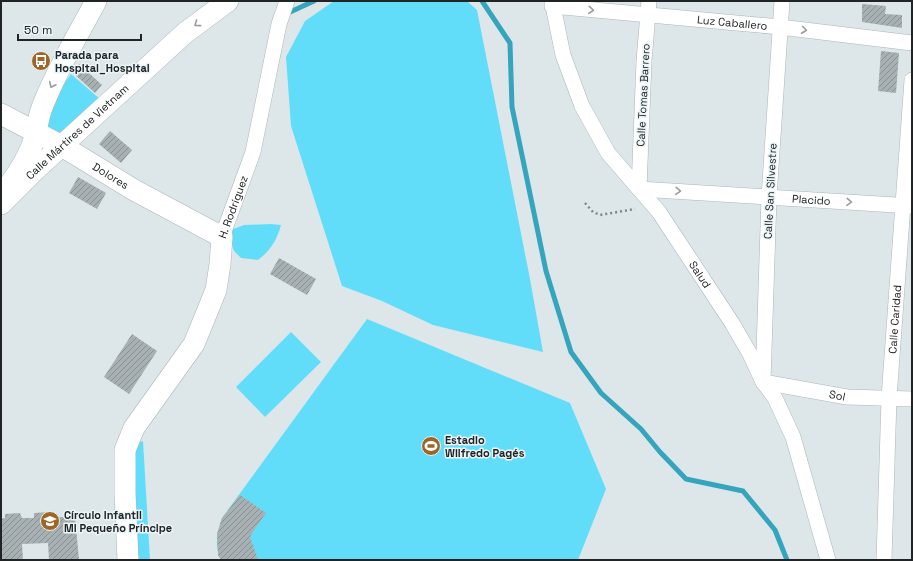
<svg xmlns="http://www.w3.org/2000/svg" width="913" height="561" font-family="'Space Grotesk',sans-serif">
	<defs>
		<pattern id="building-hatch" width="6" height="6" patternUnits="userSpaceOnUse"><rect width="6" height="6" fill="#a7b1b3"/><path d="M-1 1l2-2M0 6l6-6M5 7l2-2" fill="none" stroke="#889091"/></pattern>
	</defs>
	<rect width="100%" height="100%" fill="#dde7ea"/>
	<g fill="#62ddf9">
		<polygon points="334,1 467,1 477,10 530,279 543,352 433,325 382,301 342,286 291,126 286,57 305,21"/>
		<polygon points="71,74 101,100 62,133 57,134 49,129 47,124 55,96"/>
		<path d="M271 224 281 225C277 240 270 251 258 260L241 258 234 251 230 238 233 229 244 225Z"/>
		<path d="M367 319 570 403 606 489 578 560H221C214 545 217 533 222 518Z"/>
		<polygon points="291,332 321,362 265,417 236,387"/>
		<polygon points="143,441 150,560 133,560 132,445"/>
	</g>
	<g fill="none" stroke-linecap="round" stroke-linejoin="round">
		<g stroke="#34a5bc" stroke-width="5">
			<polyline points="482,1 510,43 512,107 546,271 571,352 601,393 641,429 660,452 686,479 743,491 775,530 787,560"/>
			<polyline points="288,13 314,1"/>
		</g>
	</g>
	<g fill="url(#building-hatch)">
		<polygon points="862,4 886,6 885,14 902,15 902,28 862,22"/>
		<polygon points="881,51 899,53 896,93 878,91"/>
		<polygon points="79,64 102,85 95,93 72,72"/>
		<polygon points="110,131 132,150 121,163 99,144"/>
		<polygon points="78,177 106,193 97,209 69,193"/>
		<polygon points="279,258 316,279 307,295 270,274"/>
		<polygon points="132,334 157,351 129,394 104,377"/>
		<polygon points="240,495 266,513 252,533 250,537 258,560 221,560 218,555 217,534 222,518"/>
		<polygon points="50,512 50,518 75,516 79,560 49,560 48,543 22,544 23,560 1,560 1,519 5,518 5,514 20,513 22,518 34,518 34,513"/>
	</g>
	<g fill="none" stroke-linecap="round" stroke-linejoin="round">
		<g stroke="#abb5b7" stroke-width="16">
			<g id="street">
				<path id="s1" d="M552 1 563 55 582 106 608 153 659 212 732 323 750 354 763 382 775 398 793 437 828 560"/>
				<path id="s2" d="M649 1 644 61 639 189 912 206"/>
				<path id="s3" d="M782 1 769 197 763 382 847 397 912 399"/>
				<path id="s4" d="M552 6 780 27 912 43"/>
				<path id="s5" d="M222 237 253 152 279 24 287 1"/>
				<path id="s6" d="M884 560 889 398 912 80"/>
			</g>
		</g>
		<g stroke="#abb5b7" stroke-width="22">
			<g id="secondary">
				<path id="s7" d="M1 114 62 146 134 190 222 237 220 264 216 290 194 344 134 428 125 450V493L128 560"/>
				<path d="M10 184C21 169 32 151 36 132 38 123 39 114 43 105 57 69 78 35 96 1"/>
				<path id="s8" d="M1 204 33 172 185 33 228 1"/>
			</g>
		</g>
		<polyline stroke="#7e8587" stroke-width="2.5" stroke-dasharray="2 3" stroke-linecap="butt" points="585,203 593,212 600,215 635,209"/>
		<use href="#street" stroke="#fff" stroke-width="15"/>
		<use href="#secondary" stroke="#fff" stroke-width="21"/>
	</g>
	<defs><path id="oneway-chevron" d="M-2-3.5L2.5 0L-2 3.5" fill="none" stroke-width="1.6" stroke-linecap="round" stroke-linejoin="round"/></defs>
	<g stroke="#9b9c9d">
		<use href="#oneway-chevron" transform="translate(591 10) rotate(5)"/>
		<use href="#oneway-chevron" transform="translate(197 24) rotate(144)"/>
		<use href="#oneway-chevron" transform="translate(804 30) rotate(7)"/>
		<use href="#oneway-chevron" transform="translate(52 85) rotate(116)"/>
		<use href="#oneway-chevron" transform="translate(678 191) rotate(4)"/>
		<use href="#oneway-chevron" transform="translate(849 202) rotate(4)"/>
	</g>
	<defs>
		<g id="bus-disc" transform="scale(1)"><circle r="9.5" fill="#9f6524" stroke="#eaf4f7"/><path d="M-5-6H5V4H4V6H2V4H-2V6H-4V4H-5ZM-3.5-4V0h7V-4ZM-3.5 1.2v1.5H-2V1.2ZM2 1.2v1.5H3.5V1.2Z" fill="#fff"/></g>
		<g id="stadium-disc" transform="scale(1)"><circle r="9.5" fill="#9f6524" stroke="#eaf4f7"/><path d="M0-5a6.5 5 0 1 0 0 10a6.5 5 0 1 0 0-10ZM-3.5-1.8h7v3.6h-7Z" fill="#fff"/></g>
		<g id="school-disc" transform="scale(1)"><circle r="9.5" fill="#9f6524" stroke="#eaf4f7"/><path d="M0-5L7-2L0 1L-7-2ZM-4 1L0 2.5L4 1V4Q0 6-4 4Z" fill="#fff"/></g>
	</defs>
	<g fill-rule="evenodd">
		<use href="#bus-disc" x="41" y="61"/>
		<use href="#stadium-disc" x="431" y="446"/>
		<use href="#school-disc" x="50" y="521"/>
	</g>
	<g text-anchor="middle" stroke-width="3" stroke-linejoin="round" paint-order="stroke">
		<g font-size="11" fill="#202425" stroke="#eaf4f7">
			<text dy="4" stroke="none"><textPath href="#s4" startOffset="181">Luz Caballero</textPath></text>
			<text transform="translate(643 95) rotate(-87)" y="4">Calle Tomas Barrero</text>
			<text dy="4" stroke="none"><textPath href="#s8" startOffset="105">Calle Mártires de Vietnam</textPath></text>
			<text dy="4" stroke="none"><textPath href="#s7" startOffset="126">Dolores</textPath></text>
			<text transform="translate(770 191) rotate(-87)" y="4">Calle San Silvestre</text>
			<text dy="4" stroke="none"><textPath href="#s2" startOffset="361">Placido</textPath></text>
			<text dy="4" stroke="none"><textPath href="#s5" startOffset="32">H. Rodríguez</textPath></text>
			<text dy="4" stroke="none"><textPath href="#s1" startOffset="316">Salud</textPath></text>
			<text dy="4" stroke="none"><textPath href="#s6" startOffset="241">Calle Caridad</textPath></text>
			<text dy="4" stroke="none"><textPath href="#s3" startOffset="457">Sol</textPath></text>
		</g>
		<g font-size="11" font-weight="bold" fill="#202425" stroke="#eaf4f7" text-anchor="start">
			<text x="55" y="59">Parada para<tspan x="55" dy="13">Hospital_Hospital</tspan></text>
			<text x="445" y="444">Estadio<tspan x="445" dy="13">Wilfredo Pagés</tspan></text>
			<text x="64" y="519">Círculo Infantil<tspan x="64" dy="13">Mi Pequeño Príncipe</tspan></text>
		</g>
	</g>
	<rect width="913" height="561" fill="none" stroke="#202425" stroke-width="4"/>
	<path d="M18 34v6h123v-6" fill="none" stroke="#202425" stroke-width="2"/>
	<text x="24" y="34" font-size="12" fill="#202425" stroke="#eaf4f7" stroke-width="3" paint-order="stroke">50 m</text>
</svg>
